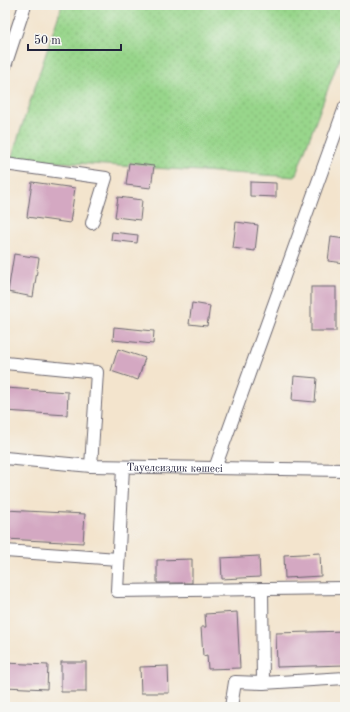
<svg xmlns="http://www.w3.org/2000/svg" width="350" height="712" font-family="'Old Standard TT',serif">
	<defs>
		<pattern id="grass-dots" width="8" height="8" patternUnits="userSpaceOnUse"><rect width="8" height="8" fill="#98d68b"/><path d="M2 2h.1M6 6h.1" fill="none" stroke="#83b779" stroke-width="1.8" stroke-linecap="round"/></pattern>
	</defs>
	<rect width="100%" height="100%" fill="#f6f6f2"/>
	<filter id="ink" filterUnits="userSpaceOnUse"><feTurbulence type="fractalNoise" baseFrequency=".025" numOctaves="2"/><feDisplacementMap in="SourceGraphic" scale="8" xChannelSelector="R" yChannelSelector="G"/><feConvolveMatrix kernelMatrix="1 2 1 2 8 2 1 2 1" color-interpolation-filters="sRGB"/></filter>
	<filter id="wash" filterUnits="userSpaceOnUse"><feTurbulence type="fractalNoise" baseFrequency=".012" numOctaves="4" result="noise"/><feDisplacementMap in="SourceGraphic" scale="16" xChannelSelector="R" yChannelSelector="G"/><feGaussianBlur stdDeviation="0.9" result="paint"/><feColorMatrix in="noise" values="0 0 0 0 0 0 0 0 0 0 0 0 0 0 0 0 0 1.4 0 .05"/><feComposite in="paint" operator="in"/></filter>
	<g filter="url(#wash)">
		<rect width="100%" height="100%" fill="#f3e4cd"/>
		<polygon fill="url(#grass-dots)" stroke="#5d7c63" points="62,5 345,5 345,43 295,177 11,159"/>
		<g id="blocks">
			<g fill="#d4a8c2">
				<polygon points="129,163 154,166 151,188 126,185"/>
				<polygon points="32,182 75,188 70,223 27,217"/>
				<polygon points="250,182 276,183 276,197 250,196"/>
				<polygon points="118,197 142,200 140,220 115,217"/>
				<polygon points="236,222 258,225 255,251 233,248"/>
				<polygon points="112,232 138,235 137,243 111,240"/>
				<polygon points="331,237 345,239 345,263 328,261"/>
				<polygon points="14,254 39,258 33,297 8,292"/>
				<rect x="311" y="287" width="25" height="44"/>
				<polygon points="192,303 210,306 207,326 189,324"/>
				<polygon points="114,327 154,331 153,344 113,340"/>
				<polygon points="118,349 145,358 138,380 111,371"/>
				<polygon points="294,376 317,378 315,402 292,400"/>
				<polygon points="5,388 68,392 67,415 5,411"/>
				<polygon points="5,510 85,514 83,543 5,539"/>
				<polygon points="320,553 321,576 285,578 284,555"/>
				<polygon points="259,556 260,577 222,579 221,558"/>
				<polygon points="192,559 192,583 157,583 157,560"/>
				<polygon points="237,612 240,668 208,669 207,655 203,656 201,627 206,627 205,614"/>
				<polygon points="345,631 345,665 277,667 276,633"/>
				<rect x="61" y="662" width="25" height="30"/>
				<polygon points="5,663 48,665 47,689 5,687"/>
				<polygon points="168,666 169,693 141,693 140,667"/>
			</g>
		</g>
	</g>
	<g filter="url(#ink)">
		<use href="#blocks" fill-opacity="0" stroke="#6b666e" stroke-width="1"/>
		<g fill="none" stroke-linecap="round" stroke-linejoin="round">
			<g stroke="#6b666e" stroke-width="14">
				<g id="minor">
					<polyline points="5,66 25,5"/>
					<polyline points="5,164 106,178 92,223"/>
					<polyline points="5,363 97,372 91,466"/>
					<path id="s1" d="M5 458 91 466 345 470"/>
					<polyline points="123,467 117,591 345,588"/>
					<polyline points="215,468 345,107"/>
					<polyline points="5,551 118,559"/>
					<polyline points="262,589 263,683"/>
					<polyline points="231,707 235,682 263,683 345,678"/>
				</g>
			</g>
			<use href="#minor" stroke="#fff" stroke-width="12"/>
		</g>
	</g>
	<g text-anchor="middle" stroke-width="3.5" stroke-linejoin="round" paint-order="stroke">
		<g font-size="11" fill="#22223b" stroke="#f6f6f2">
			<text dy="4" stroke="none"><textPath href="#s1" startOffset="170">Тауелсиздик көшесі</textPath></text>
		</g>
	</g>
	<rect width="350" height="712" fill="none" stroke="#f6f6f2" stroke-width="20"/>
	<path d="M28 44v6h93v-6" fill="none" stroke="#22223b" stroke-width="2"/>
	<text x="34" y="44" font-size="12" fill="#22223b" stroke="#f6f6f2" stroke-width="3" paint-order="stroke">50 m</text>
</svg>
